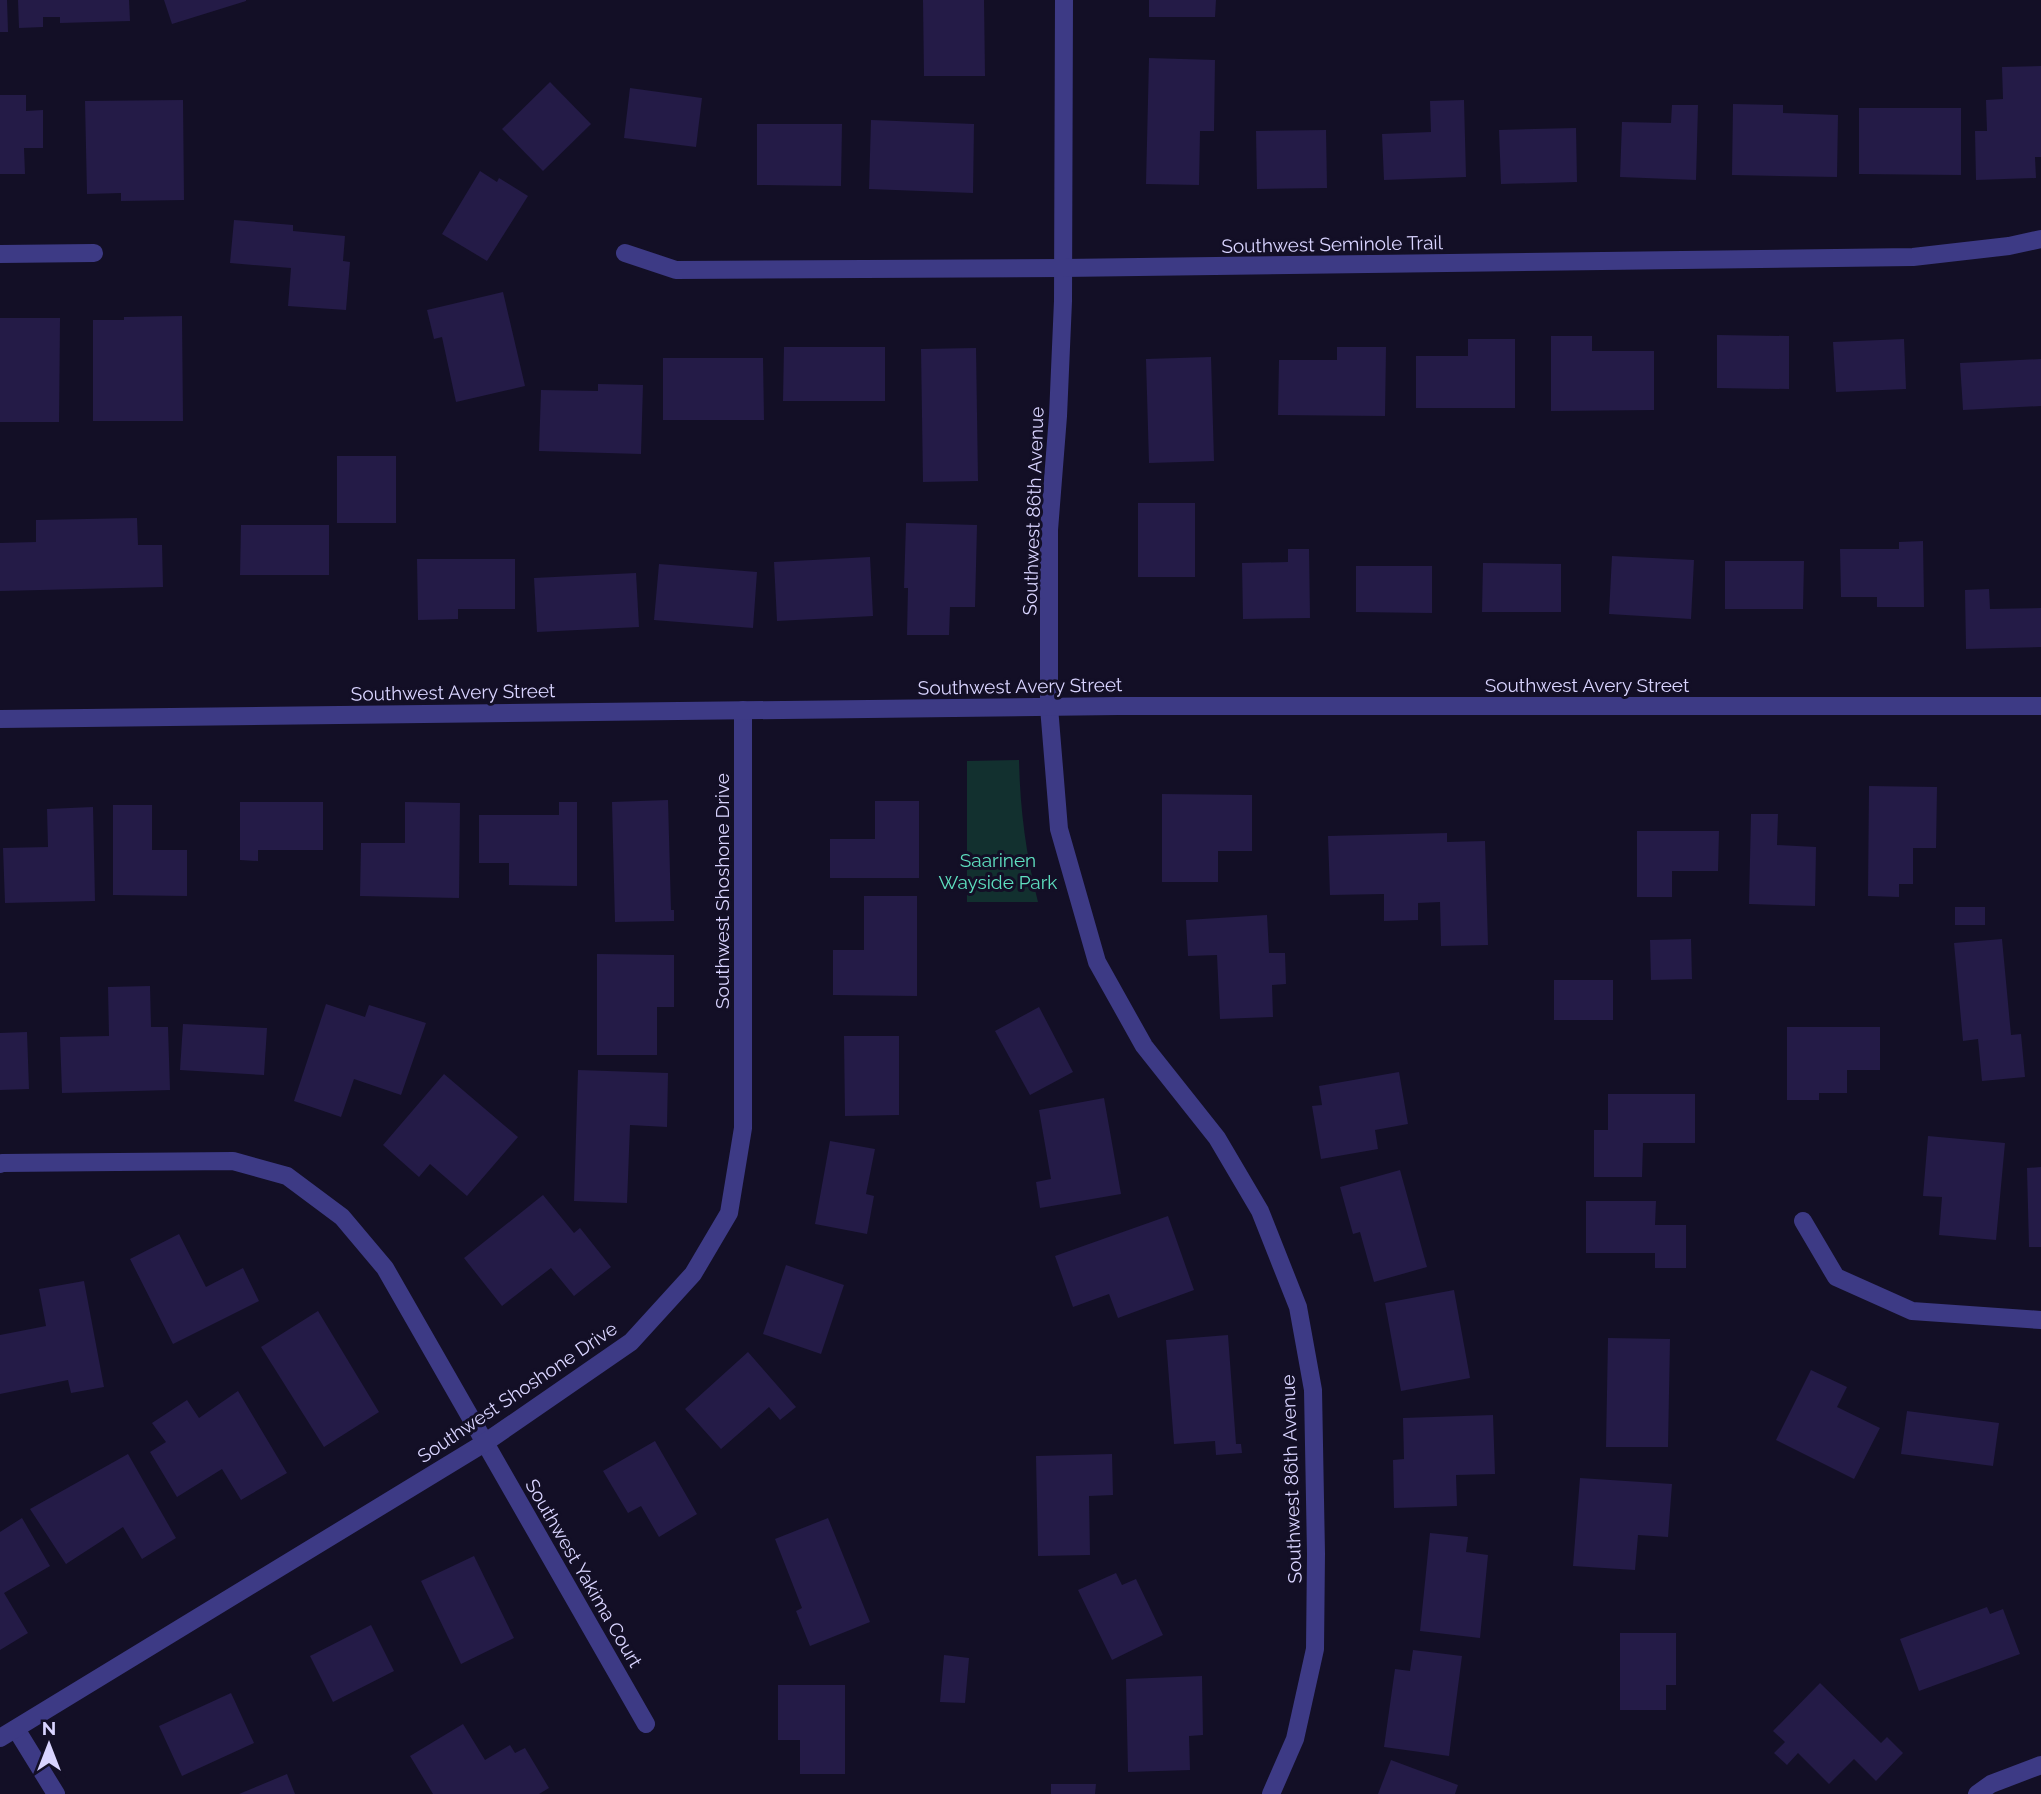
<svg xmlns="http://www.w3.org/2000/svg" width="2041" height="1794" font-family="Raleway,sans-serif">
	<rect width="100%" height="100%" fill="#130f26"/>
	<path fill="#12302f" d="M1019 760C1020 809 1026 855 1038 902H967V761Z"/>
	<g fill="#241b47">
		<polygon points="0,0 7,0 8,32 0,32"/>
		<polygon points="18,0 129,0 130,21 60,23 60,17 43,17 43,27 19,28"/>
		<polygon points="164,0 246,0 246,1 172,24"/>
		<polygon points="923,0 984,0 985,76 924,76"/>
		<polygon points="1149,0 1216,0 1215,17 1149,17"/>
		<polygon points="1149,58 1215,60 1214,131 1200,131 1199,185 1146,184"/>
		<polygon points="2041,66 2041,157 2035,157 2036,178 1976,180 1975,131 1987,131 1986,100 2003,99 2002,67"/>
		<polygon points="550,82 591,124 543,171 502,129"/>
		<polygon points="630,88 702,98 696,147 624,138"/>
		<polygon points="0,95 26,95 26,111 43,110 43,148 24,148 25,174 0,174"/>
		<polygon points="183,100 184,200 121,201 121,193 87,194 85,101"/>
		<polygon points="1464,100 1466,177 1384,180 1382,134 1431,132 1430,101"/>
		<polygon points="1733,104 1783,105 1783,113 1838,115 1837,177 1732,175"/>
		<polygon points="1672,105 1698,105 1696,180 1620,177 1622,122 1671,123"/>
		<polygon points="1859,108 1961,108 1961,175 1859,174"/>
		<polygon points="871,120 974,124 973,193 869,189"/>
		<polygon points="757,124 842,124 841,186 757,185"/>
		<polygon points="1576,128 1577,182 1501,184 1499,130"/>
		<polygon points="1326,130 1327,188 1257,189 1256,131"/>
		<polygon points="480,171 497,182 499,178 528,196 487,261 442,234"/>
		<polygon points="234,220 293,225 293,231 345,236 343,261 350,262 346,310 288,306 291,268 230,263"/>
		<polygon points="503,292 525,386 456,402 442,337 434,339 427,310"/>
		<polygon points="182,316 183,421 93,421 93,320 124,320 124,317"/>
		<polygon points="0,318 60,318 59,422 0,422"/>
		<polygon points="1717,335 1789,336 1789,389 1717,388"/>
		<polygon points="1551,336 1592,336 1592,351 1654,351 1654,410 1551,411"/>
		<polygon points="1468,339 1515,339 1515,408 1416,408 1416,356 1468,356"/>
		<polygon points="1904,339 1906,389 1836,392 1833,342"/>
		<polygon points="784,347 885,347 885,401 783,401"/>
		<polygon points="1337,347 1386,347 1385,416 1278,415 1279,360 1337,360"/>
		<polygon points="976,348 978,481 923,482 921,349"/>
		<polygon points="1211,357 1214,461 1149,463 1146,359"/>
		<polygon points="663,358 763,358 764,420 663,420"/>
		<polygon points="2041,359 2041,406 1963,410 1960,363"/>
		<polygon points="598,384 643,385 641,454 539,451 541,390 598,391"/>
		<rect x="337" y="456" width="59" height="67"/>
		<rect x="1138" y="503" width="57" height="74"/>
		<polygon points="137,518 138,545 162,545 163,587 0,591 0,543 36,542 36,520"/>
		<polygon points="906,523 977,525 975,607 950,607 949,635 907,635 908,588 904,588"/>
		<polygon points="241,525 329,525 329,575 240,575"/>
		<polygon points="1923,541 1924,607 1877,607 1877,597 1841,597 1840,549 1899,549 1899,542"/>
		<polygon points="1288,549 1309,549 1310,618 1243,619 1242,563 1288,562"/>
		<polygon points="1612,556 1694,560 1691,619 1609,614"/>
		<polygon points="870,557 873,616 777,621 774,562"/>
		<polygon points="417,559 515,559 515,609 458,609 458,619 418,620"/>
		<polygon points="1725,561 1804,561 1803,609 1725,609"/>
		<polygon points="1483,563 1561,564 1561,612 1482,612"/>
		<polygon points="659,564 757,572 753,628 654,620"/>
		<polygon points="1356,566 1432,566 1432,613 1356,612"/>
		<polygon points="636,573 639,627 537,632 534,578"/>
		<polygon points="1989,589 1990,609 2041,608 2041,647 1966,649 1965,590"/>
		<polygon points="1869,786 1937,787 1936,848 1913,848 1913,884 1899,884 1899,897 1868,896"/>
		<polygon points="1162,794 1252,795 1252,851 1218,851 1218,882 1162,882"/>
		<polygon points="668,800 671,910 674,910 674,921 615,922 612,802"/>
		<polygon points="875,801 919,801 919,878 830,878 830,839 875,839"/>
		<polygon points="240,802 323,802 323,850 258,850 258,861 240,860"/>
		<polygon points="405,802 460,803 459,898 360,896 361,843 405,843"/>
		<polygon points="559,802 577,802 577,886 509,885 509,863 479,863 479,815 559,815"/>
		<polygon points="113,805 152,805 152,850 187,850 187,896 113,895"/>
		<polygon points="93,807 95,901 5,903 3,848 48,847 47,809"/>
		<polygon points="1751,814 1778,814 1777,845 1816,847 1815,906 1749,904"/>
		<polygon points="1637,831 1719,831 1718,871 1672,871 1672,897 1637,897"/>
		<polygon points="1447,833 1447,842 1485,841 1488,945 1441,946 1440,902 1418,903 1418,920 1384,921 1384,894 1330,895 1328,836"/>
		<polygon points="864,896 917,896 917,996 833,995 833,950 864,950"/>
		<rect x="1955" y="907" width="30" height="18"/>
		<polygon points="1267,915 1269,953 1285,953 1286,984 1272,985 1273,1017 1220,1019 1217,955 1188,956 1186,920"/>
		<polygon points="1691,939 1692,979 1651,980 1650,940"/>
		<polygon points="2002,939 2011,1035 2021,1034 2025,1077 1982,1081 1978,1039 1963,1041 1954,943"/>
		<polygon points="597,954 674,955 674,1007 657,1007 657,1055 597,1055"/>
		<rect x="1554" y="980" width="59" height="40"/>
		<polygon points="150,986 151,1027 168,1027 170,1090 62,1093 60,1037 109,1036 108,987"/>
		<polygon points="326,1004 365,1017 369,1005 426,1023 401,1095 354,1079 341,1117 294,1101"/>
		<polygon points="1039,1007 1073,1072 1030,1095 995,1031"/>
		<polygon points="183,1024 267,1028 264,1075 180,1070"/>
		<polygon points="1787,1027 1880,1027 1880,1070 1847,1070 1847,1093 1819,1093 1819,1100 1787,1100"/>
		<polygon points="27,1032 29,1089 0,1090 0,1033"/>
		<polygon points="844,1036 899,1036 899,1115 845,1116"/>
		<polygon points="578,1070 668,1073 667,1127 630,1125 627,1203 574,1201"/>
		<polygon points="1399,1072 1408,1124 1375,1130 1378,1149 1321,1159 1312,1106 1322,1105 1319,1086"/>
		<polygon points="444,1074 518,1137 467,1196 430,1164 419,1177 383,1145"/>
		<polygon points="1608,1094 1695,1094 1695,1143 1643,1143 1642,1177 1594,1177 1594,1130 1608,1130"/>
		<polygon points="1104,1098 1121,1194 1040,1208 1036,1182 1051,1179 1039,1110"/>
		<polygon points="1928,1136 2005,1143 1996,1240 1939,1235 1942,1197 1923,1196"/>
		<polygon points="830,1141 875,1149 866,1194 874,1196 867,1234 815,1224"/>
		<polygon points="2041,1167 2041,1247 2029,1247 2027,1168"/>
		<polygon points="1400,1170 1427,1267 1374,1282 1360,1232 1353,1234 1340,1187"/>
		<polygon points="543,1195 574,1233 580,1228 611,1267 574,1296 551,1268 502,1306 464,1258"/>
		<polygon points="1586,1201 1656,1201 1655,1225 1686,1225 1686,1268 1655,1268 1655,1253 1586,1253"/>
		<polygon points="1168,1216 1194,1290 1118,1318 1109,1294 1073,1307 1055,1256"/>
		<polygon points="179,1234 206,1287 243,1268 259,1301 173,1344 130,1259"/>
		<polygon points="786,1265 844,1285 821,1354 763,1334"/>
		<polygon points="84,1281 104,1387 71,1393 68,1380 0,1394 0,1335 46,1326 39,1289"/>
		<polygon points="1454,1290 1470,1378 1401,1391 1385,1303"/>
		<polygon points="318,1311 379,1412 324,1447 261,1347"/>
		<polygon points="1228,1335 1236,1444 1241,1444 1242,1453 1216,1455 1215,1441 1174,1444 1166,1340"/>
		<polygon points="1608,1338 1670,1339 1668,1447 1606,1447"/>
		<polygon points="748,1352 796,1407 780,1420 769,1407 721,1449 685,1409"/>
		<polygon points="1811,1370 1847,1387 1837,1407 1880,1428 1854,1479 1776,1440"/>
		<polygon points="238,1391 287,1473 241,1500 222,1469 177,1497 150,1452 166,1442 152,1423 187,1400 199,1418"/>
		<polygon points="1907,1411 1999,1423 1993,1466 1901,1454"/>
		<polygon points="1493,1415 1495,1474 1456,1475 1457,1506 1394,1508 1393,1460 1404,1459 1403,1418"/>
		<polygon points="655,1441 697,1514 659,1537 641,1506 628,1513 603,1471"/>
		<polygon points="128,1454 176,1538 142,1559 123,1527 66,1564 30,1509"/>
		<polygon points="1112,1454 1113,1495 1089,1496 1090,1555 1038,1556 1036,1456"/>
		<polygon points="1580,1478 1672,1484 1668,1537 1638,1535 1635,1570 1573,1566"/>
		<polygon points="22,1518 50,1566 4,1593 28,1633 0,1650 0,1532"/>
		<polygon points="828,1518 870,1622 810,1646 796,1611 802,1608 775,1539"/>
		<polygon points="1430,1533 1468,1537 1466,1552 1488,1555 1480,1638 1420,1631"/>
		<polygon points="474,1556 514,1638 461,1664 421,1581"/>
		<polygon points="1116,1573 1122,1585 1136,1579 1163,1635 1112,1660 1078,1590"/>
		<polygon points="1987,1607 1990,1614 2003,1609 2020,1654 1919,1691 1900,1639"/>
		<polygon points="371,1625 394,1671 333,1702 310,1656"/>
		<polygon points="1620,1633 1676,1633 1676,1685 1666,1685 1666,1710 1620,1710"/>
		<polygon points="1413,1650 1462,1656 1449,1756 1384,1747 1395,1669 1410,1671"/>
		<polygon points="944,1655 969,1658 965,1703 940,1702"/>
		<polygon points="1202,1676 1203,1735 1189,1736 1190,1770 1128,1772 1126,1679"/>
		<polygon points="1820,1683 1881,1743 1887,1737 1903,1753 1876,1781 1854,1759 1829,1784 1798,1753 1787,1765 1774,1753 1785,1742 1773,1731"/>
		<polygon points="778,1685 845,1685 845,1774 800,1774 800,1740 778,1740"/>
		<polygon points="231,1693 254,1743 182,1776 159,1726"/>
		<polygon points="463,1724 485,1760 510,1745 515,1753 525,1748 549,1788 539,1794 433,1794 410,1756"/>
		<polygon points="1391,1760 1458,1785 1455,1794 1378,1794"/>
		<polygon points="287,1774 295,1794 239,1794"/>
		<polygon points="1051,1784 1096,1784 1095,1794 1051,1794"/>
	</g>
	<g fill="none" stroke-linecap="round" stroke-linejoin="round">
		<g stroke="#3d3a85" stroke-width="18">
			<polyline points="1064,0 1063,301 1058,416 1049,530 1049,707 1059,829 1097,962 1144,1046 1217,1138 1260,1211 1298,1307 1313,1390 1316,1554 1315,1649 1295,1739 1271,1794"/>
			<polyline points="625,253 676,270 1063,268 1913,257 2009,246 2041,239"/>
			<polyline points="0,254 94,253"/>
			<polyline points="0,1164 2,1163 233,1161 287,1176 342,1217 385,1268 646,1724"/>
			<polyline points="1803,1221 1836,1277 1912,1311 2041,1320"/>
			<polyline points="16,1729 56,1794"/>
			<polyline points="0,1738 486,1442 631,1342 693,1274 729,1213 743,1128 743,710"/>
			<polyline points="1977,1794 1991,1784 2041,1765"/>
		</g>
		<polyline stroke="#3d3a85" stroke-width="18" points="0,719 1118,706 2041,706"/>
	</g>
	<g text-anchor="middle" stroke-width="6" stroke-linejoin="round" paint-order="stroke">
		<g font-size="19" fill="#d9d4ff" stroke="#130f26">
			<text transform="translate(1332 244) rotate(-1)" y="7">Southwest Seminole Trail</text>
			<text transform="translate(1033 511) rotate(-88)" y="7">Southwest 86th Avenue</text>
			<text x="1587" y="692">Southwest Avery Street</text>
			<text transform="translate(1020 686) rotate(-1)" y="7">Southwest Avery Street</text>
			<text transform="translate(453 692) rotate(-1)" y="7">Southwest Avery Street</text>
			<text transform="translate(722 891) rotate(-90)" y="7">Southwest Shoshone Drive</text>
			<text transform="translate(517 1392) rotate(-34)" y="7">Southwest Shoshone Drive</text>
			<text transform="translate(1291 1479) rotate(-92)" y="7">Southwest 86th Avenue</text>
			<text transform="translate(584 1573) rotate(60)" y="7">Southwest Yakima Court</text>
		</g>
		<g font-size="19" fill="#5fe0c0" stroke="#130f26">
			<text x="998" y="867">Saarinen<tspan x="998" dy="22">Wayside Park</tspan></text>
		</g>
	</g>
	<g transform="translate(49 1745)" stroke="#130f26" stroke-width="5" paint-order="stroke">
	<path d="M0-5L12 26L0 18L-12 26Z" fill="#d9d4ff"/>
	<text y="-10" font-size="19" font-weight="bold" text-anchor="middle" fill="#d9d4ff">N</text>
	</g>
</svg>
